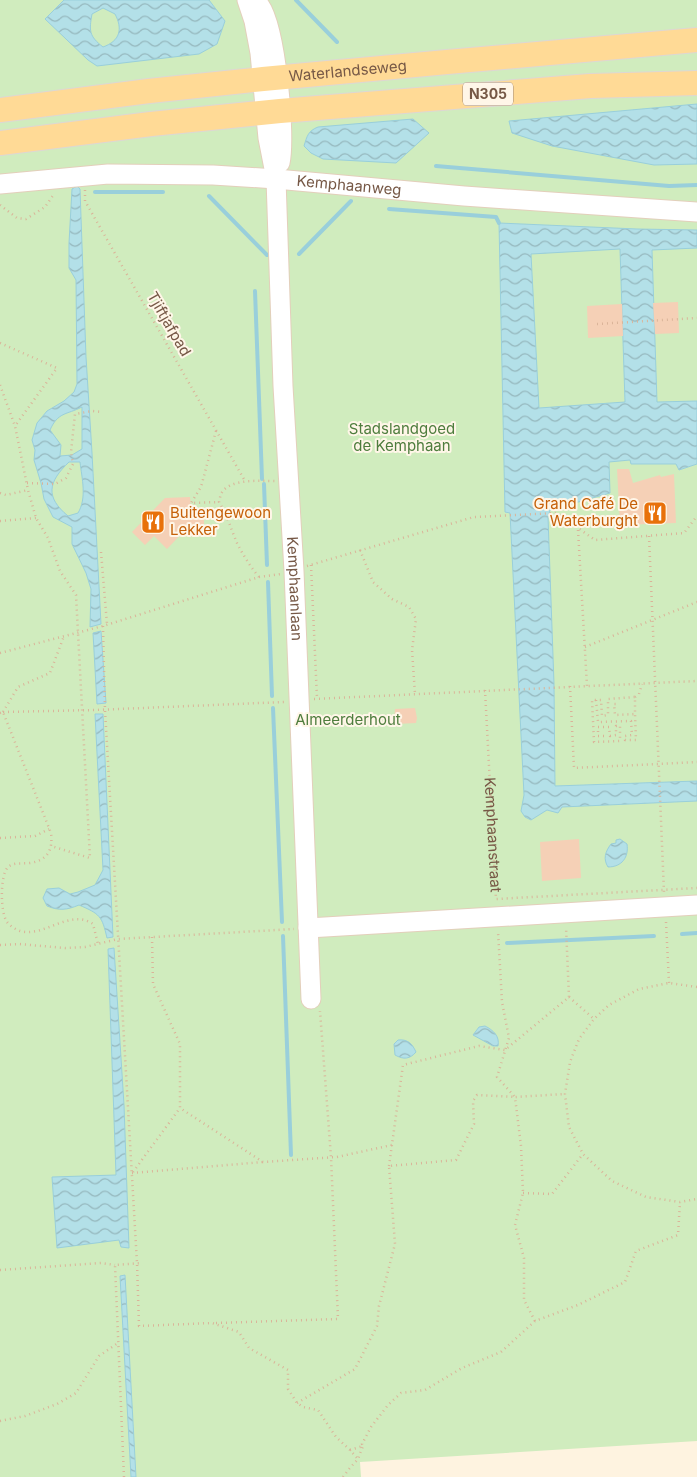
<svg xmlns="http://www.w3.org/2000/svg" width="697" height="1477" font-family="Inter,sans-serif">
	<defs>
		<pattern id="water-waves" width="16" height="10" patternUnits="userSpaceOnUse" patternTransform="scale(1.25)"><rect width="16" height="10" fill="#b3e0e8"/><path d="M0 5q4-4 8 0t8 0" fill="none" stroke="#96b8be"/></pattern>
	</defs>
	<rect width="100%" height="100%" fill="#fef3e0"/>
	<polygon fill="#d0ecbe" points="0,0 697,0 697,1441 360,1462 361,1477 0,1477"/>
	<g fill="url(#water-waves)" stroke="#99cfdb" fill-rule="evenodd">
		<path d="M64 0H209L225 21 217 44 199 54 97 66 88 60 45 19ZM103 8 115 14C123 29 120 41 103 47 89 36 89 31 92 14Z"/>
		<polygon points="697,104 697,164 654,165 552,146 512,133 509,121"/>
		<path d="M413 119 429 133 396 163 323 159 311 153 304 146C307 136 308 131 318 127Z"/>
		<path d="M77 186 80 189 86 357 92 453 101 624 90 627 91 589 86 573 72 544V527L53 517 44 499 41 483 34 460 35 450 32 440 37 423 47 411 64 401 74 392 77 384 76 280 69 268V243L72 189ZM82 407V449L72 455 60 456 61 445 50 430C58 412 66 415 82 407ZM69 462H80C82 479 87 498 78 513L68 516C45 497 48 482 69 462Z"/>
		<path d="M499 223 637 229 697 230V248L652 250 657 402 697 401V464L679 470 676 464H631L630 460 609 462 610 493 550 510 548 517 554 684 555 786 697 781V801L562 807 558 813 547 810 531 820 525 817 521 811 524 795 510 513 505 512ZM620 249 625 402 539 408 531 254Z"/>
		<polygon points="101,631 106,703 97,704 93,633"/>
		<path d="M95 714H103L113 937 107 938C102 916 100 914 79 905 67 910 59 911 47 906L43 898 47 889 59 888 70 894 78 892 95 885 103 870Z"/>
		<path d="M620 839 627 844C629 857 622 867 608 867 603 859 605 852 611 844L616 843V840Z"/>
		<polygon points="114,948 124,1105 129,1248 121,1247 119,1240 57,1248 52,1177 116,1175 108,949"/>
		<path d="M485 1026C493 1030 500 1036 498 1046H493L473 1035 479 1027Z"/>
		<path d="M398 1040C407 1039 412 1043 416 1052 410 1059 404 1060 395 1055L394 1044Z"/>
		<polygon points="125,1275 136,1477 131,1477 120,1276"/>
	</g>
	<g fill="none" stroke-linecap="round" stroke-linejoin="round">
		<g stroke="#99cfdb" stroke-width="4">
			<polyline points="296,0 337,42"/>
			<polyline points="436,166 669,186 697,185"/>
			<polyline points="95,192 163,192"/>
			<polyline points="209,196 267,255"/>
			<polyline points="389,209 496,217 499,223"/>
			<polyline points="299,254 351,201"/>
			<polyline points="255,291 262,479"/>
			<polyline points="264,484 267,565"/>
			<polyline points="268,582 272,696"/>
			<polyline points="273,708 282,922"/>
			<polyline points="682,934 697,933"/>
			<polyline points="283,936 291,1155"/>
			<polyline points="507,943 654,936"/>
		</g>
	</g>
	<g fill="#f5d0b6">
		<polygon points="678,302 679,333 655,334 653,303"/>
		<polygon points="622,304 623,336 588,338 587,306"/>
		<polygon points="617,469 629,469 633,483 660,475 661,477 674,474 676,523 620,525"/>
		<polygon points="190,497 191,510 204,510 204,527 188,527 167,549 154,536 145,545 132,532 165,498"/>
		<polygon points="415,708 417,718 416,723 396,724 394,720 395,709"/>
		<polygon points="579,839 581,878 542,881 540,842"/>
	</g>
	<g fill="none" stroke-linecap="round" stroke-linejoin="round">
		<g stroke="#e3cfbb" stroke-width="21">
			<g id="minor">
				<path id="s2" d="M247 0 254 21 260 53 268 138 276 179 283 386 294 571 311 999"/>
				<path d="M260 6C276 29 286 136 280 163"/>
				<path id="s3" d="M0 184 108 174 213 175 276 179 464 196 697 212"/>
				<polyline points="308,928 697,905"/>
			</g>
		</g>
		<g stroke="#ded7d3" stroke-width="26">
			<g id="major">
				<path id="s4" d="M0 110 149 91 263 79 447 62 697 40"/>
				<polyline points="0,143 151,124 280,111 590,86 697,83"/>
			</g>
		</g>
		<g stroke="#dab499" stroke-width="2.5" stroke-dasharray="1 4" stroke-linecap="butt">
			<polyline points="85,190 85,201 245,481"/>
			<polyline points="0,205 17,218 26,219 45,207 54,194"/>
			<polyline points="597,324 697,318"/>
			<polyline points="0,343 57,368 15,426"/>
			<polyline points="0,385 15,426 28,490 36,518 48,538 60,571 76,595 90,858 51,846"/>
			<polyline points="216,431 201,487 191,503 219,502"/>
			<polyline points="27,483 55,484 66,478 73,464 71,452 75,414 92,411 102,412"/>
			<polyline points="0,493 6,495 28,490"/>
			<polyline points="0,521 36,518"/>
			<polyline points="578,530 587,686"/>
			<polyline points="649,536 664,892"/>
			<polyline points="360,550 373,582 392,599 409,607 416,619 412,650 415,694"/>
			<polyline points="101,552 107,624"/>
			<polyline points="311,565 317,698"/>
			<polyline points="307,566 474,517 557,513 595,540 684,533 697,516"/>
			<path d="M259 577C250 566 243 555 237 543 231 529 227 515 219 502 220 499 220 496 221 494 229 478 260 481 275 481"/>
			<polyline points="103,626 105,710 137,1263 139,1326 212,1323 239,1332 249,1348 288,1370 288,1389 297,1403 303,1407 318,1410 336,1437 350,1450 358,1459"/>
			<polyline points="585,647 697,602"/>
			<polyline points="0,653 103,626 259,577 281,574"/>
			<polyline points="570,686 574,768 697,762"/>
			<path id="s1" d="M485 690 496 899 697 888"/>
			<polyline points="635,697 639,694 642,684"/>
			<polyline points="314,699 697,681"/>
			<polyline points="596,700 598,722 631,721 632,735 625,736 625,740 636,740 635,714"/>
			<polyline points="3,712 95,710 284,702"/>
			<polyline points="3,712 18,687 50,673 64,636"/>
			<path d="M0 713 3 712 51 833C53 850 48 860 30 863 22 864 14 862 8 867 0 875 0 912 7 922 10 926 15 929 20 931 44 938 70 908 93 924L98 944"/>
			<polyline points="604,736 598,736 598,727 609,727 610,736 616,735 616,726 620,726 620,741 594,742 592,700 601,700 602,716 608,715 608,699 635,697 635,714 615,715 614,704 619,704"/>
			<polyline points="0,838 35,836 49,829"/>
			<polyline points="666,922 669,983"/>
			<polyline points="152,937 153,984 180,1044 180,1108 263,1162 337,1157 392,1145"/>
			<polyline points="0,945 19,944 65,948 85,947 118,939 294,929"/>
			<polyline points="697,987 669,983 639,989 609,1005 594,1019 579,1039 570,1062 565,1094 569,1127 583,1154 612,1181 646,1197 680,1202 697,1199"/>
			<polyline points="569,997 594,1019"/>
			<polyline points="389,1166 403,1065 479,1046 505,1050 569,997 566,927"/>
			<polyline points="133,1172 180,1108"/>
			<polyline points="132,1173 263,1162"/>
			<polyline points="523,1193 552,1194 583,1154"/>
			<polyline points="0,1270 101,1263 115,1265"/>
			<polyline points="535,1321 524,1300 524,1258 515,1225 523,1193 521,1146 515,1097 565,1094"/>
			<polyline points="216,1323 338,1319 331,1157 320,1011"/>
			<polyline points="297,1403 355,1369 377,1326 379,1306 395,1244 389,1166 456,1160 474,1124 473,1101 477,1095 515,1097 497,1077 509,1038 502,1002 498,931"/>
			<polyline points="0,1421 25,1416 57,1404 76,1393 99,1356 118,1343"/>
			<polyline points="350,1450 363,1446 362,1444 371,1427 388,1405 401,1393 425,1390 462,1368 501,1352 535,1321 578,1305 625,1282 636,1251 678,1235 680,1202"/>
			<polyline points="124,1477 115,1265 142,1263"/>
			<polyline points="343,1477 349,1469 358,1459 363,1446"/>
		</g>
		<use href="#minor" stroke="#fff" stroke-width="19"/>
		<use href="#major" stroke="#ffda96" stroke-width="24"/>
	</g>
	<defs>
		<g id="restaurant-square" transform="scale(1.25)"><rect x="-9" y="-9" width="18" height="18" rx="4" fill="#e8710a" stroke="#fff6e8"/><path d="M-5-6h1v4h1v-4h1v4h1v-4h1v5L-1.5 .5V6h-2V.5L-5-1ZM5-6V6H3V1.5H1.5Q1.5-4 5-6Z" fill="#fff"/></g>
	</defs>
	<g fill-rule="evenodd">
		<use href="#restaurant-square" x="655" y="513"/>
		<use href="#restaurant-square" x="153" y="522"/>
	</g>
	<g text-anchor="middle" stroke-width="4" stroke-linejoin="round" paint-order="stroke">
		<rect fill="#fff6e8" stroke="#9f8777" stroke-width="1" x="463" y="82.5" width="50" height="23" rx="4"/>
		<g font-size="14" font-weight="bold" fill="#765846">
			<text x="488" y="99">N305</text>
		</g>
		<g font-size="15" fill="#765846" stroke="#fff6e8">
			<text dy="5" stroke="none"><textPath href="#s4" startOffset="350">Waterlandseweg</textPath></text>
			<text dy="5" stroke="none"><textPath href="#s3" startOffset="350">Kemphaanweg</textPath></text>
			<text transform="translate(169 324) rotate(60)" y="5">Tjiftjafpad</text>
			<text dy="5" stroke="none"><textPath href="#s2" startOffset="592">Kemphaanlaan</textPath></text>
			<text dy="5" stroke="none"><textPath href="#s1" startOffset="145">Kemphaanstraat</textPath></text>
		</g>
		<g font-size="15" fill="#4e7d3d" stroke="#fff6e8">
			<text x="402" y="434">Stadslandgoed<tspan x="402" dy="17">de Kemphaan</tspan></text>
			<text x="348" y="725">Almeerderhout</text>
		</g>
		<g font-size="15" fill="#c56008" stroke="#fff6e8" text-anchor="end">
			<text x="638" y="509">Grand Café De<tspan x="638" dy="17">Waterburght</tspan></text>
			<text x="170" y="518" text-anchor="start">Buitengewoon<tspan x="170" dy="17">Lekker</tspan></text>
		</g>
	</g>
</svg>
